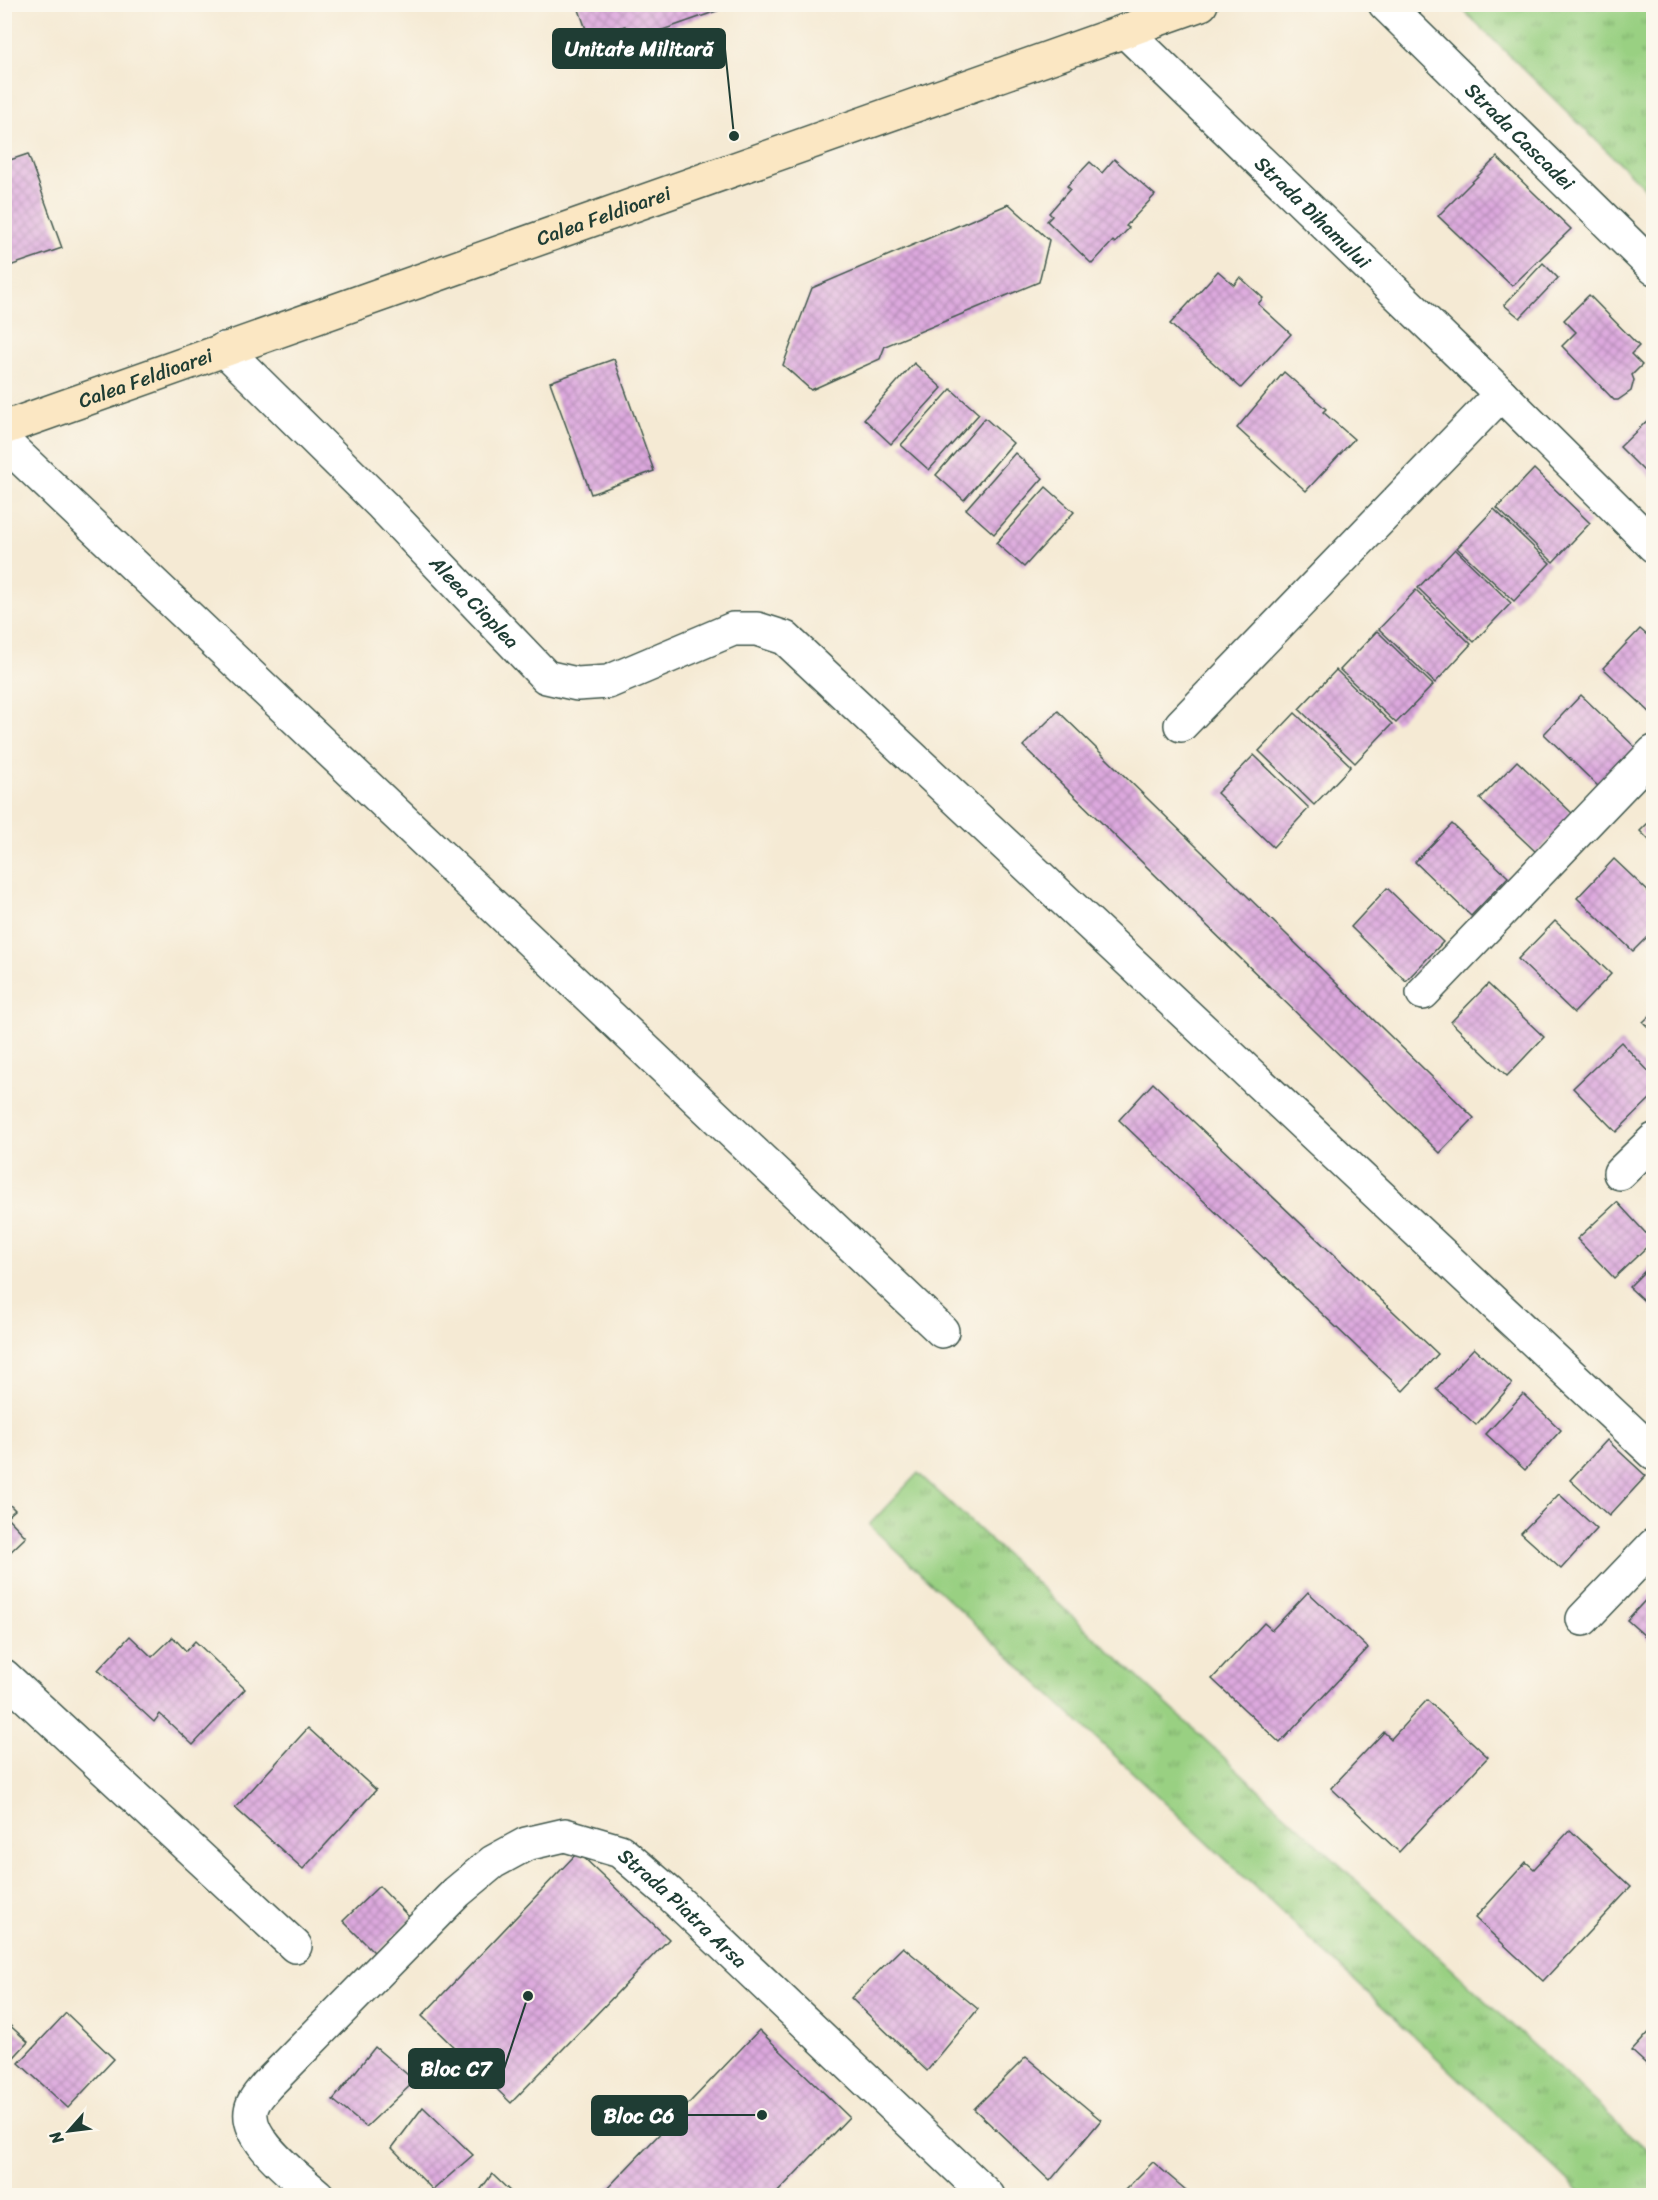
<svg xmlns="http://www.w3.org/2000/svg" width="1658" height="2200" font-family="Sriracha,sans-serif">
	<defs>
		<pattern id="grass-tufts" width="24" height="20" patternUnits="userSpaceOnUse" patternTransform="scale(1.5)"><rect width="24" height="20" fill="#99d082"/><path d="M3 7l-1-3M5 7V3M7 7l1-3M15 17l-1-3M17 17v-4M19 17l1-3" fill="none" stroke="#7caa6b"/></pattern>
		<pattern id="building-cross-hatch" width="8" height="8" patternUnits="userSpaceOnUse" patternTransform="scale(1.5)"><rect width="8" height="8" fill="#dda9de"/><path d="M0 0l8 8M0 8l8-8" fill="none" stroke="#b38bb5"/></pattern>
	</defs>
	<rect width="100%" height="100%" fill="#fbf7ec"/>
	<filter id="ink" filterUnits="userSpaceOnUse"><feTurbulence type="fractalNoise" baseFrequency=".0167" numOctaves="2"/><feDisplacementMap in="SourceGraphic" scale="12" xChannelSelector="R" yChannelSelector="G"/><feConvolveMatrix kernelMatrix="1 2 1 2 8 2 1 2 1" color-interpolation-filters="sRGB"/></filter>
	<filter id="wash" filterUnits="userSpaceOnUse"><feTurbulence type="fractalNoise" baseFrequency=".008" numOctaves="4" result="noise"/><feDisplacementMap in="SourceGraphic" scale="24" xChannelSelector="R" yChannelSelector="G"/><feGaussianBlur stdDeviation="1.35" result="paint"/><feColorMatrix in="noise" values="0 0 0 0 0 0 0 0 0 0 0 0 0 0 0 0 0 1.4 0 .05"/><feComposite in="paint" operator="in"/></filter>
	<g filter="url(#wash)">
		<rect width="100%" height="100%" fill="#f5ead4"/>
		<g fill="url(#grass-tufts)" stroke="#5c865b" stroke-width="1.5">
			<polygon points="1458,5 1653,5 1653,196"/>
			<polygon points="918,1473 1653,2156 1653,2195 1583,2195 869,1525"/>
		</g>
		<g id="blocks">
			<g fill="url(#building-cross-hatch)">
				<polygon points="577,4 734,4 734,5 631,41 625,26 605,33 608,40 592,46"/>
				<polygon points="28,154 62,248 4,268 4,162"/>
				<polygon points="1497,157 1571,229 1512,286 1438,216"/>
				<polygon points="1114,159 1155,195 1126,226 1129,228 1115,243 1113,241 1092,264 1047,221 1052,216 1049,213 1070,189 1067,186 1090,162 1102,173"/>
				<polygon points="1009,204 1049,240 1039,282 885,346 880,359 811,390 783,365 812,288"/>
				<polygon points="1543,263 1558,278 1520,318 1504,305"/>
				<polygon points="1218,271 1234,285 1240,277 1263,298 1258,304 1291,334 1241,388 1170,324"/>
				<polygon points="1589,295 1639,346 1631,354 1642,365 1632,375 1634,380 1631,391 1618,400 1614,400 1562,346 1576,332 1564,320"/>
				<polygon points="614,359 654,471 591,494 550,382"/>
				<polygon points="914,363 942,388 891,444 864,419"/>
				<polygon points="1284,372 1326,409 1323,412 1354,439 1306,491 1237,428"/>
				<polygon points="951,389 979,414 929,470 901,445"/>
				<polygon points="1654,414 1654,481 1620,447"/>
				<polygon points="985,418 1013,443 964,500 936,475"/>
				<polygon points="1015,453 1043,478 994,534 966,509"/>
				<polygon points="1534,469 1590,523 1553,562 1497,508"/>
				<polygon points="1046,487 1074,512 1024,567 996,543"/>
				<polygon points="1494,509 1550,563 1514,601 1457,548"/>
				<polygon points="1455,549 1511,603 1474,642 1418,588"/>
				<polygon points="1416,590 1471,644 1435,683 1379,629"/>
				<polygon points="1640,629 1654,641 1654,716 1603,668"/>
				<polygon points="1377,631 1433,685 1396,723 1340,670"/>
				<polygon points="1336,670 1392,724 1355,763 1299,709"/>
				<polygon points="1581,695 1637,749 1600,788 1544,734"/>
				<polygon points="1058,711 1474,1118 1440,1153 1023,746"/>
				<polygon points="1295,713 1351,766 1314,805 1259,751"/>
				<polygon points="1254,755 1309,808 1273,847 1217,793"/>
				<polygon points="1517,761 1573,814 1537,853 1480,799"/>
				<polygon points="1654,817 1654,845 1640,831"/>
				<polygon points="1452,824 1508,877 1471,916 1415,862"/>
				<polygon points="1614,859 1654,897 1654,930 1633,951 1577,898"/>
				<polygon points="1387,888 1443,942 1406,981 1351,927"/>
				<polygon points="1555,921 1611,974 1574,1013 1518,959"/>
				<polygon points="1488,984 1544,1037 1507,1076 1451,1022"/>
				<polygon points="1654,1012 1654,1033 1643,1022"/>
				<polygon points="1621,1042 1654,1077 1654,1095 1616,1132 1573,1088"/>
				<polygon points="1153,1083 1438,1354 1403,1391 1119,1120"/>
				<polygon points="1617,1202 1653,1241 1614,1278 1577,1239"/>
				<polygon points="1654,1262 1654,1310 1629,1287"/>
				<polygon points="1474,1348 1512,1384 1476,1425 1436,1389"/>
				<polygon points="1523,1394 1561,1430 1525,1470 1486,1434"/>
				<polygon points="1607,1440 1646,1476 1609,1516 1570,1480"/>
				<polygon points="1559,1494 1597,1529 1561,1569 1521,1533"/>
				<polygon points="4,1499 15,1510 7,1517 26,1537 4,1558"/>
				<polygon points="1654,1591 1654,1644 1627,1620"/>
				<polygon points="1308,1592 1368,1648 1280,1743 1212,1679 1264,1623 1272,1630"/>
				<polygon points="130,1636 152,1657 173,1637 186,1651 195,1641 245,1689 193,1745 160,1714 154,1722 98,1670"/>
				<polygon points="1427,1700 1488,1757 1399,1852 1331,1788 1384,1732 1391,1739"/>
				<polygon points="308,1728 376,1790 303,1869 235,1808"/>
				<polygon points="1570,1830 1631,1887 1543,1981 1475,1918 1526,1862 1534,1869"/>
				<polygon points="578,1852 669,1939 511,2103 422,2016"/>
				<polygon points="379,1886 411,1919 376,1954 343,1921"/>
				<polygon points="903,1947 978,2009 927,2071 851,1998"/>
				<polygon points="66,2013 114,2059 68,2108 19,2063"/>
				<polygon points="4,2020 28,2042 4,2068"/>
				<polygon points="1654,2027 1654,2071 1632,2051"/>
				<polygon points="759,2030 849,2117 774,2196 604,2196 602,2194"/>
				<polygon points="375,2047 415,2081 366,2127 333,2100"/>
				<polygon points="1026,2057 1101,2120 1050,2181 974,2109"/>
				<polygon points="423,2107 473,2155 433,2190 392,2148"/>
				<polygon points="1153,2162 1193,2196 1119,2196"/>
				<polygon points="492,2174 515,2196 476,2196"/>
			</g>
		</g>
	</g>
	<g filter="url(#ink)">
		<use href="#blocks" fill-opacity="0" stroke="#3f574c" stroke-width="1.5"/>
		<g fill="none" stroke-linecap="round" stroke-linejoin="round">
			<g stroke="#3f574c" stroke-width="36">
				<g id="minor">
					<path id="s1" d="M1385 4 1654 268"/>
					<path id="s2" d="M1125 31 1501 394 1654 546"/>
					<path id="s3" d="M224 349 382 505 546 677 577 684 608 682 733 629H757L785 638 1654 1453"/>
					<polyline points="4,442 942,1331"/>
					<polyline points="1181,725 1501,394"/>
					<polyline points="1423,993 1654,752"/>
					<polyline points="1620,1173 1654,1140"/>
					<polyline points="1583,1619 1654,1545"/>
					<polyline points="4,1676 295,1946"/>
					<path id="s4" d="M318 2196C297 2177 239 2136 253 2104 256 2097 262 2091 267 2085L457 1892 493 1862 526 1844 565 1835 620 1851 669 1893 988 2196"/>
				</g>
			</g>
			<g stroke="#3f574c" stroke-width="36">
				<g id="secondary">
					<path id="s5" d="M4 428 1201 4"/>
				</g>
			</g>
			<use href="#minor" stroke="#fff" stroke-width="33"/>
			<use href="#secondary" stroke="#fbe7c3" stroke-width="33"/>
		</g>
	</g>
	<g text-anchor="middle" stroke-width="5" stroke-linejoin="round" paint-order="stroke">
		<g font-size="20" fill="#1f3d34" stroke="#fbf7ec">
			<text dy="7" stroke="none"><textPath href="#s1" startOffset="189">Strada Cascadei</textPath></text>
			<text dy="7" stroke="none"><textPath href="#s2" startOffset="261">Strada Dihamului</textPath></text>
			<text dy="7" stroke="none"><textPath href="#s5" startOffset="636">Calea Feldioarei</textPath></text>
			<text dy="7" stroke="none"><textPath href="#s5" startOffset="150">Calea Feldioarei</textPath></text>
			<text dy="7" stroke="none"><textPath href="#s3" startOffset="356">Aleea Cioplea</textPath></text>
			<text dy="7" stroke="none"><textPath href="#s4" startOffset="680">Strada Piatra Arsa</textPath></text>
		</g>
	</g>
	<path fill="none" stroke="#1f3d34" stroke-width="2" d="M734 136L725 49M528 1996L504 2069M762 2115L687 2115"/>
	<g fill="#1f3d34" stroke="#fbf7ec" stroke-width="2">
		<circle cx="734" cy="136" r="6"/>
		<circle cx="528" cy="1996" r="6"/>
		<circle cx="762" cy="2115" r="6"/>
	</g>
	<g fill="#1f3d34" stroke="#1f3d34" stroke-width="2">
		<rect x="553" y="29" width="172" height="39" rx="6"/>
		<rect x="409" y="2049" width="95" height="39" rx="6"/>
		<rect x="592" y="2096" width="95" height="39" rx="6"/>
	</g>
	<g font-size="21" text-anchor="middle" font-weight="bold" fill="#fff">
		<text x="639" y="56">Unitate Militară</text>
		<text x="456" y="2076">Bloc C7</text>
		<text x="639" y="2123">Bloc C6</text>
	</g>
	<rect width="1658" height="2200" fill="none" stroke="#fbf7ec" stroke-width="24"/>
	<g transform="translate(69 2131) rotate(242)" stroke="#fbf7ec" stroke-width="4.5" paint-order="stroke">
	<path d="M0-4.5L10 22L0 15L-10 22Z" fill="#1f3d34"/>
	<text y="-9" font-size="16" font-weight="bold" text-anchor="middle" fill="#1f3d34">N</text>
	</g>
</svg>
